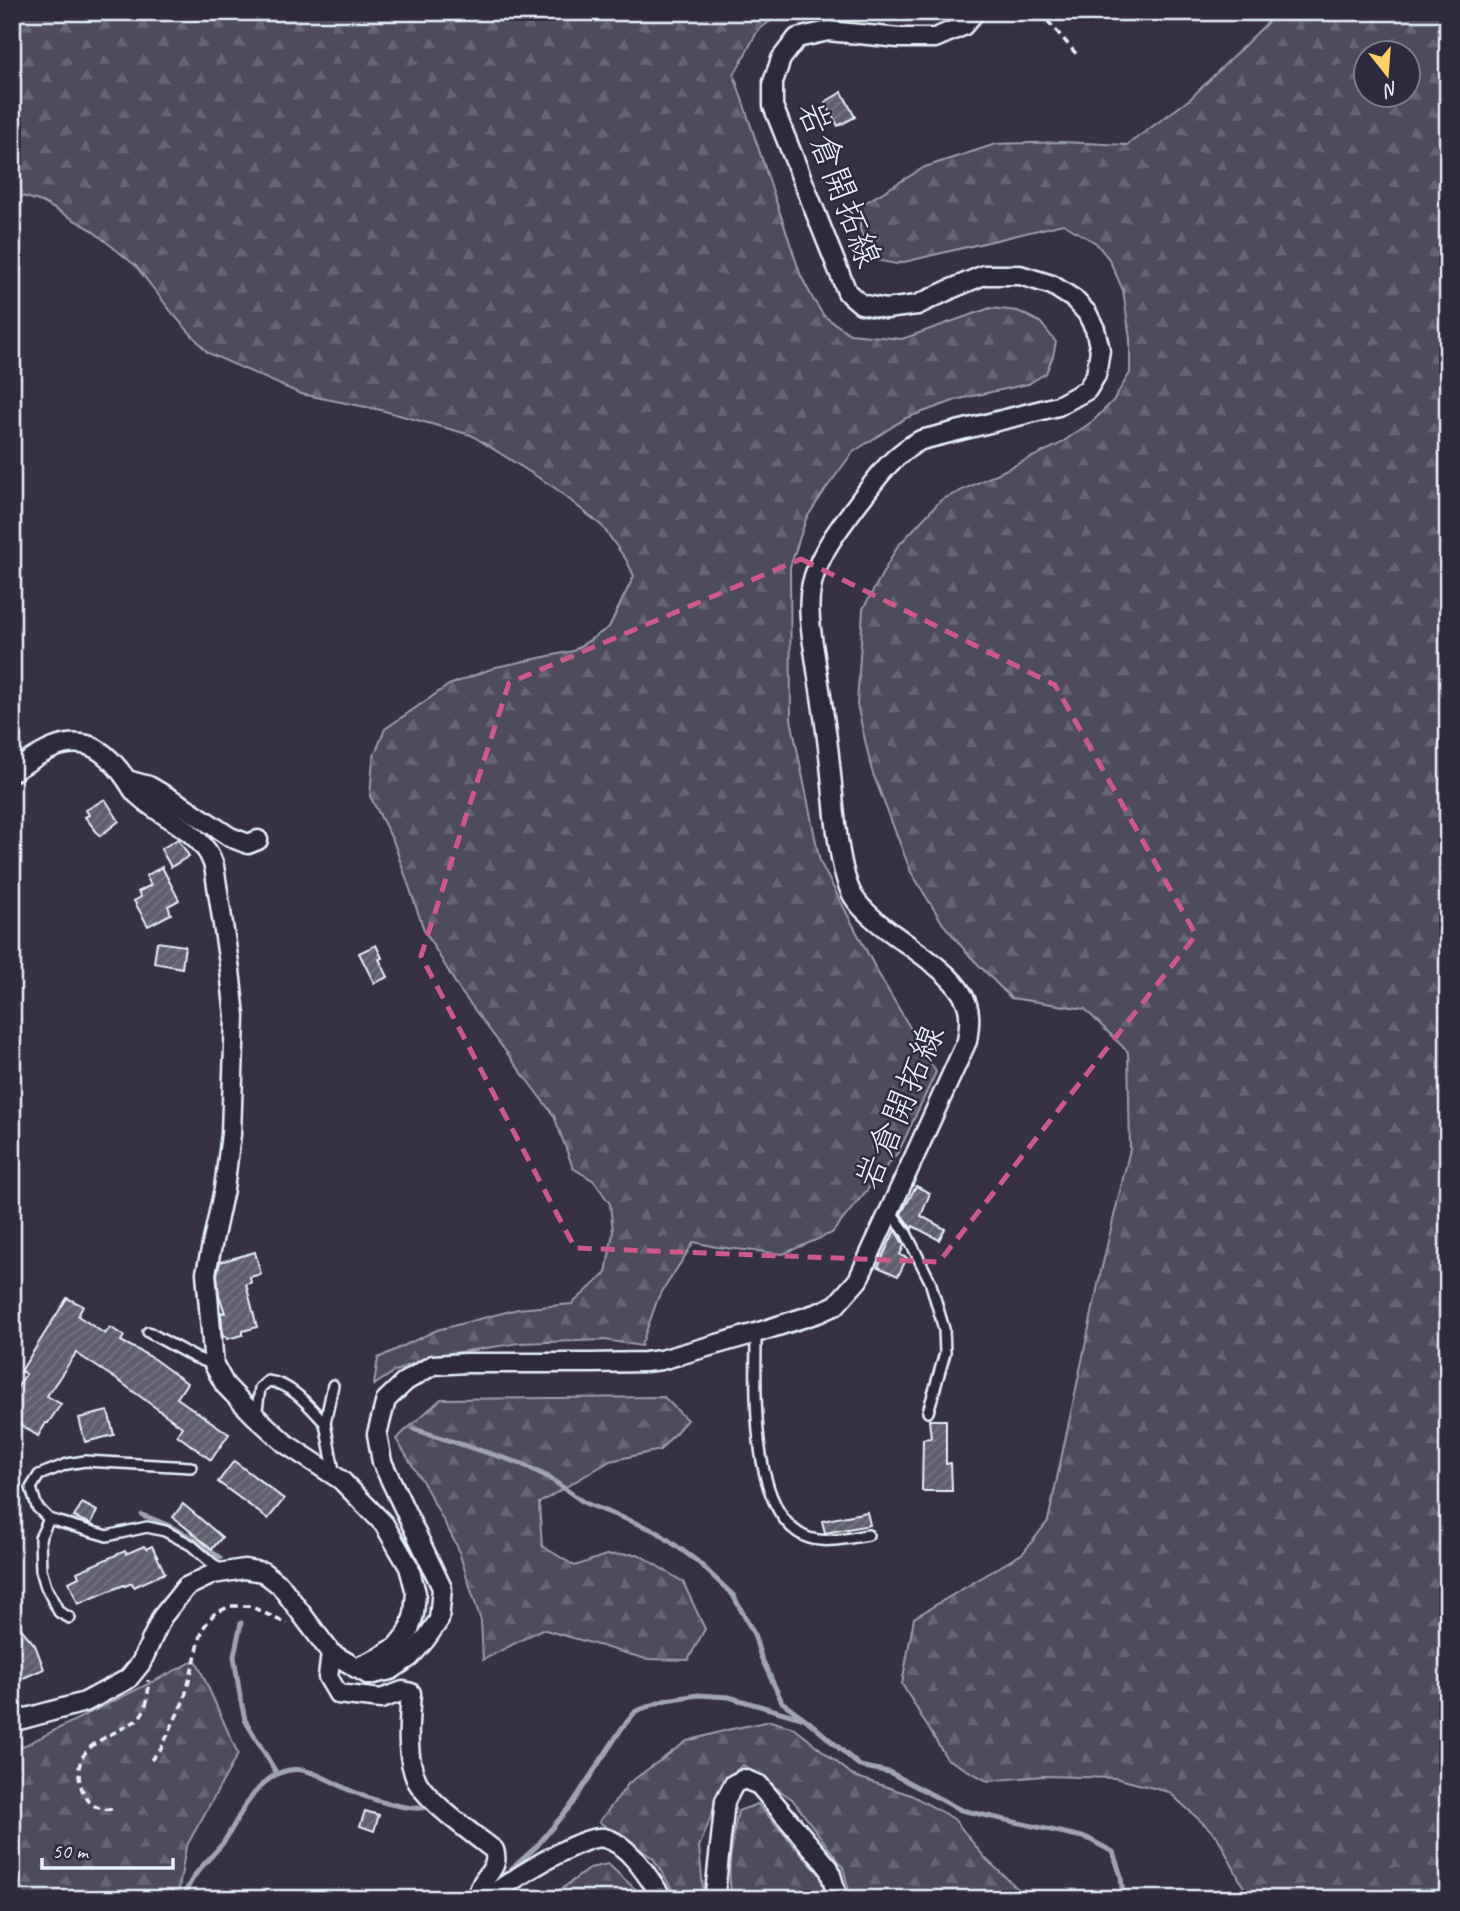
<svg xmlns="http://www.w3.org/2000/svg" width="1460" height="1911" font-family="Caveat,'Klee One',sans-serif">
	<defs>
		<pattern id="forest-firs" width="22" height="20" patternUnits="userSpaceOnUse" patternTransform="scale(1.75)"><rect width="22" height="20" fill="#4d4b5c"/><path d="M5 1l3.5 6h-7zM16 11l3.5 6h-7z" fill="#676574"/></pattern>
		<pattern id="building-hatch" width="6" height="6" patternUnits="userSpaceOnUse" patternTransform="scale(1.75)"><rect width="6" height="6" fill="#605e6e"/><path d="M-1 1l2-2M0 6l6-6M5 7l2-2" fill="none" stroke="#777683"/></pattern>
	</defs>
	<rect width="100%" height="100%" fill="#363244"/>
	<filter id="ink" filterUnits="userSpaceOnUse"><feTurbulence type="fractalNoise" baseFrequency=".0143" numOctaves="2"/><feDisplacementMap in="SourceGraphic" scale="14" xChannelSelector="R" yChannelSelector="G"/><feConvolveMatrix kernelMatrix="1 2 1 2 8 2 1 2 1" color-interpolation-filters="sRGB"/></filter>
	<g filter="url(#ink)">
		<g fill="url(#forest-firs)" stroke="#9a9eaa" stroke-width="2" fill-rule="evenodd">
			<polygon points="12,12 783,12 758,30 734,75 801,276 813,299 824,316 850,334 902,339 990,308 1018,311 1040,322 1056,342 1053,356 1046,373 1028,384 959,399 906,418 853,452 825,490 806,519 790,567 791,719 820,862 878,973 936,1072 899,1151 832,1233 783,1254 716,1247 694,1242 658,1298 641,1346 605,1340 519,1343 426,1357 394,1372 374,1385 378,1358 437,1330 518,1309 572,1304 606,1273 613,1232 610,1204 594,1181 573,1168 554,1116 459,989 424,930 394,843 370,796 373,759 385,729 449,685 496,667 573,651 609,627 634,576 627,561 602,526 555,488 471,435 381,410 301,394 208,353 174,315 135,265 89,228 42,202 12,193"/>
			<path d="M1087 12H1147C1125 20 1107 26 1087 12Z"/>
			<path d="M1278 12H1448V1899H1252L1244 1888 1217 1836 1169 1792 1115 1778 1043 1776 987 1781 947 1759 902 1684 914 1618 1023 1553 1048 1521 1101 1271 1130 1149 1128 1052 1085 1009 1011 998 968 954 943 924 911 872 872 771 857 705 863 609 897 547 941 500 1058 445 1093 421 1113 401 1130 373V339L1123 290 1109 259 1096 243 1063 224 896 264 871 259 860 229V206L925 167 996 144 1062 142 1127 145 1190 99ZM1408 52V94H1366V52Z"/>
			<polygon points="664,1397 687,1420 660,1450 610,1461 539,1503 542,1546 575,1566 606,1555 638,1554 683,1582 705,1629 688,1660 646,1659 542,1629 483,1660 481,1621 457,1546 424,1484 396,1439 441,1399"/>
			<polygon points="196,1660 238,1754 186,1847 177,1899 12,1899 12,1754 21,1747"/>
			<polygon points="770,1721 794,1728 854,1776 911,1795 954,1819 986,1859 1017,1888 1036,1899 851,1899 843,1867 792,1799 743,1765 726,1779 699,1847 704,1899 678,1899 653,1858 599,1822 629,1783 687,1741 727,1730"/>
			<path d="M758 1804 821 1876 827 1899H733C725 1874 733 1837 738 1811Z"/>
			<polygon points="608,1864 646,1899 548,1899 590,1868"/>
		</g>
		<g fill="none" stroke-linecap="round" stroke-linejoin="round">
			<g stroke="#a0a4af" stroke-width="5">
				<polyline points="414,1429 522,1464 548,1477 585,1503 656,1531 697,1561 733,1595 754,1634 761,1657 782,1702 808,1721 860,1766 889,1772 961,1810 1087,1838 1113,1852 1121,1876 1123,1899"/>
				<path d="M142 1515C172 1525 196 1538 220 1558"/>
				<polyline points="241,1623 234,1656 239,1690 245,1720 277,1774"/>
				<polyline points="503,1879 508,1872 536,1847 572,1804 622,1728 636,1711 666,1700 698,1695 729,1697 801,1718"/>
				<path d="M182 1899C186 1891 190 1882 195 1875 203 1864 214 1854 223 1843 236 1824 244 1802 262 1785 293 1755 317 1775 349 1790 365 1797 382 1803 400 1806 410 1808 421 1810 431 1805"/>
			</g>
		</g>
		<g fill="url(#building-hatch)" stroke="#e8f1f8" stroke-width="2">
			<polygon points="842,92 855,117 838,126 825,102"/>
			<polygon points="105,799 119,821 100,836 85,817 89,815 86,810"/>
			<polygon points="178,839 189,856 171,867 161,849"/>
			<polygon points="162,867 179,900 168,906 171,914 148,926 134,901 141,897 138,892 151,885 146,876"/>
			<polygon points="157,942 185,946 182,968 154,963"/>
			<polygon points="376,945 382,958 379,959 388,977 374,983 359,953"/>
			<polygon points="916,1186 930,1193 921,1216 945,1229 939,1240 913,1226 912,1229 901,1214"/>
			<polygon points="895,1230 904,1245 900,1255 907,1258 898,1276 878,1267"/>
			<polygon points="255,1252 261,1274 250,1277 251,1283 246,1284 257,1327 243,1331 243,1335 227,1339 226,1336 223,1337 221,1312 225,1313 219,1295 217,1274 220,1262"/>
			<polygon points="67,1298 83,1306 78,1316 105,1334 110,1327 124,1336 121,1341 151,1357 187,1383 177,1398 229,1434 211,1460 177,1435 182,1427 119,1381 76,1353 47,1396 61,1404 48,1423 46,1423 38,1436 12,1419 12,1395 26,1374 21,1371"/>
			<polygon points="108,1411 114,1435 85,1442 79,1418"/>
			<polygon points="929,1420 946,1420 946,1464 951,1463 952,1491 922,1491 923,1439 931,1438"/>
			<polygon points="234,1461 284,1499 268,1519 218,1482"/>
			<polygon points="82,1503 97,1511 91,1524 74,1517"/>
			<polygon points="183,1504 222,1537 212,1549 173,1517"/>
			<polygon points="867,1512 870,1525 825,1533 822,1521"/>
			<polygon points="144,1546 146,1549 152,1546 165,1573 134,1587 132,1583 125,1586 124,1585 78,1604 69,1582 79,1577 77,1572 125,1551 126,1554"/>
			<polygon points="12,1618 35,1645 44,1669 19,1680 12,1663"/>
			<polygon points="365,1811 379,1815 374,1831 360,1826"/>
		</g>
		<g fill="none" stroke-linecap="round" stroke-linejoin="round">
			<g stroke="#e8f1f8" stroke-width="14">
				<g id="service">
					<polyline points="890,1211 906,1233 930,1281 944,1329 945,1353 928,1412"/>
					<polyline points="148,1332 194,1357 214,1365"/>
					<path d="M756 1333C756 1385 749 1509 804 1536 823 1545 848 1538 868 1535"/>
					<polyline points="333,1385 325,1423 335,1476"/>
					<path d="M256 1417 260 1388 268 1381C292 1384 309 1406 325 1423"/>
					<polyline points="191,1467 85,1461 67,1464 39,1475 31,1488 37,1507 49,1519 107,1536 147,1527 165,1531 191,1545 222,1572"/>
					<polyline points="49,1519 40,1538 41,1570 46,1587 59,1612 70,1618"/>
				</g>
			</g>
			<g stroke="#e8f1f8" stroke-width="23">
				<g id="minor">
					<path d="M12 772C34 758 59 738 87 745 103 749 117 766 127 780 131 786 133 792 140 797 161 816 191 827 207 851 210 855 212 861 214 866L230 970 235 1016 231 1134 224 1189 206 1273 214 1365 225 1385 254 1415 286 1444 341 1480 384 1524 409 1567 416 1593 414 1614 409 1631 396 1647 378 1658 356 1668"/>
					<polyline points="127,780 149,786 185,807 230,837 248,844 258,840"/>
					<path d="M331 1653 328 1677 338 1694 381 1699 403 1691 411 1693C409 1719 405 1757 417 1781 428 1802 473 1834 494 1850 499 1865 490 1871 483 1882 480 1887 478 1893 476 1899"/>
					<path d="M12 1722 85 1702 128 1679 141 1663 162 1617 186 1587 213 1574 244 1569 263 1572 280 1585 331 1653 369 1675 391 1670 410 1657 425 1640 439 1620 442 1588 382 1462 377 1434 386 1400 406 1381 433 1365 466 1363H591L645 1362 661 1360 756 1333 818 1313 836 1305 858 1280 967 1041C968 1033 970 1024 969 1015 967 968 877 936 853 896 837 868 834 799 830 765 827 733 822 702 817 670 813 639 804 607 814 576 823 548 841 526 858 503 878 477 891 456 921 440L1058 406 1087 390 1096 375 1100 350 1095 329 1087 313 1074 299 1052 285 1020 275H984L951 289 917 305 886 309 861 304 847 292 773 106V82L781 59 797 38 828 31 899 38H935L963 26 975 12"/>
					<path d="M486 1899C506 1884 582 1833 604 1838 629 1843 650 1880 663 1899"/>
					<polyline points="717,1899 715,1893 725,1801 734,1784 744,1779 759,1785 829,1868 838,1899"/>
				</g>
			</g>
			<g stroke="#e8f1f8" stroke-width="3.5" stroke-dasharray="7 5" stroke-linecap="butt">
				<polyline points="1040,12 1079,57"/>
				<polyline points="151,1760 161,1749 184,1700 203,1628 214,1614 230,1606 250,1606 287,1624"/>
				<path d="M112 1809C102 1810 94 1808 88 1800 82 1792 80 1785 79 1775 77 1745 107 1738 128 1725 131 1723 135 1722 137 1720 148 1709 149 1694 148 1680"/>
			</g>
			<use href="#service" stroke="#2f2a3d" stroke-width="9"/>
			<use href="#minor" stroke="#2f2a3d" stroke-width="18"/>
		</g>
	</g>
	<path fill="none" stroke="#cd598a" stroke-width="5" stroke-dasharray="14 9" stroke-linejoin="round" d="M801 559 1055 685 1196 935 939 1262 575 1248 421 956 509 683Z"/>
	<g text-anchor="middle" stroke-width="5" stroke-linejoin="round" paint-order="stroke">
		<g font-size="35" fill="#e8f1f8" stroke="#2f2a3d">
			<text transform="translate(840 184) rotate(69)" y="12">岩倉開拓線</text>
			<text transform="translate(899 1107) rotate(-67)" y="12">岩倉開拓線</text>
		</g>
	</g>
	<rect width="1460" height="1911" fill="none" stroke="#2f2a3d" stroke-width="42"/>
	<rect x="21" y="21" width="1418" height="1869" fill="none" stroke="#e8f1f8" stroke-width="2.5" filter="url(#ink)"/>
	<g transform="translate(1387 74) rotate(163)"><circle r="33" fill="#2f2a3d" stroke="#797a88" stroke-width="2"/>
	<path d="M0-5L12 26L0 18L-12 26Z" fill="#ffd166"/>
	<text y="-10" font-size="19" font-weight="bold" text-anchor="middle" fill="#e8f1f8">N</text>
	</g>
	<path d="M42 1858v10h131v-10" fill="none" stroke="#e8f1f8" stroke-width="3.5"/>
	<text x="52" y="1858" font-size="21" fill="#e8f1f8" stroke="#2f2a3d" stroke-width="5" paint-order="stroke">50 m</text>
</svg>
